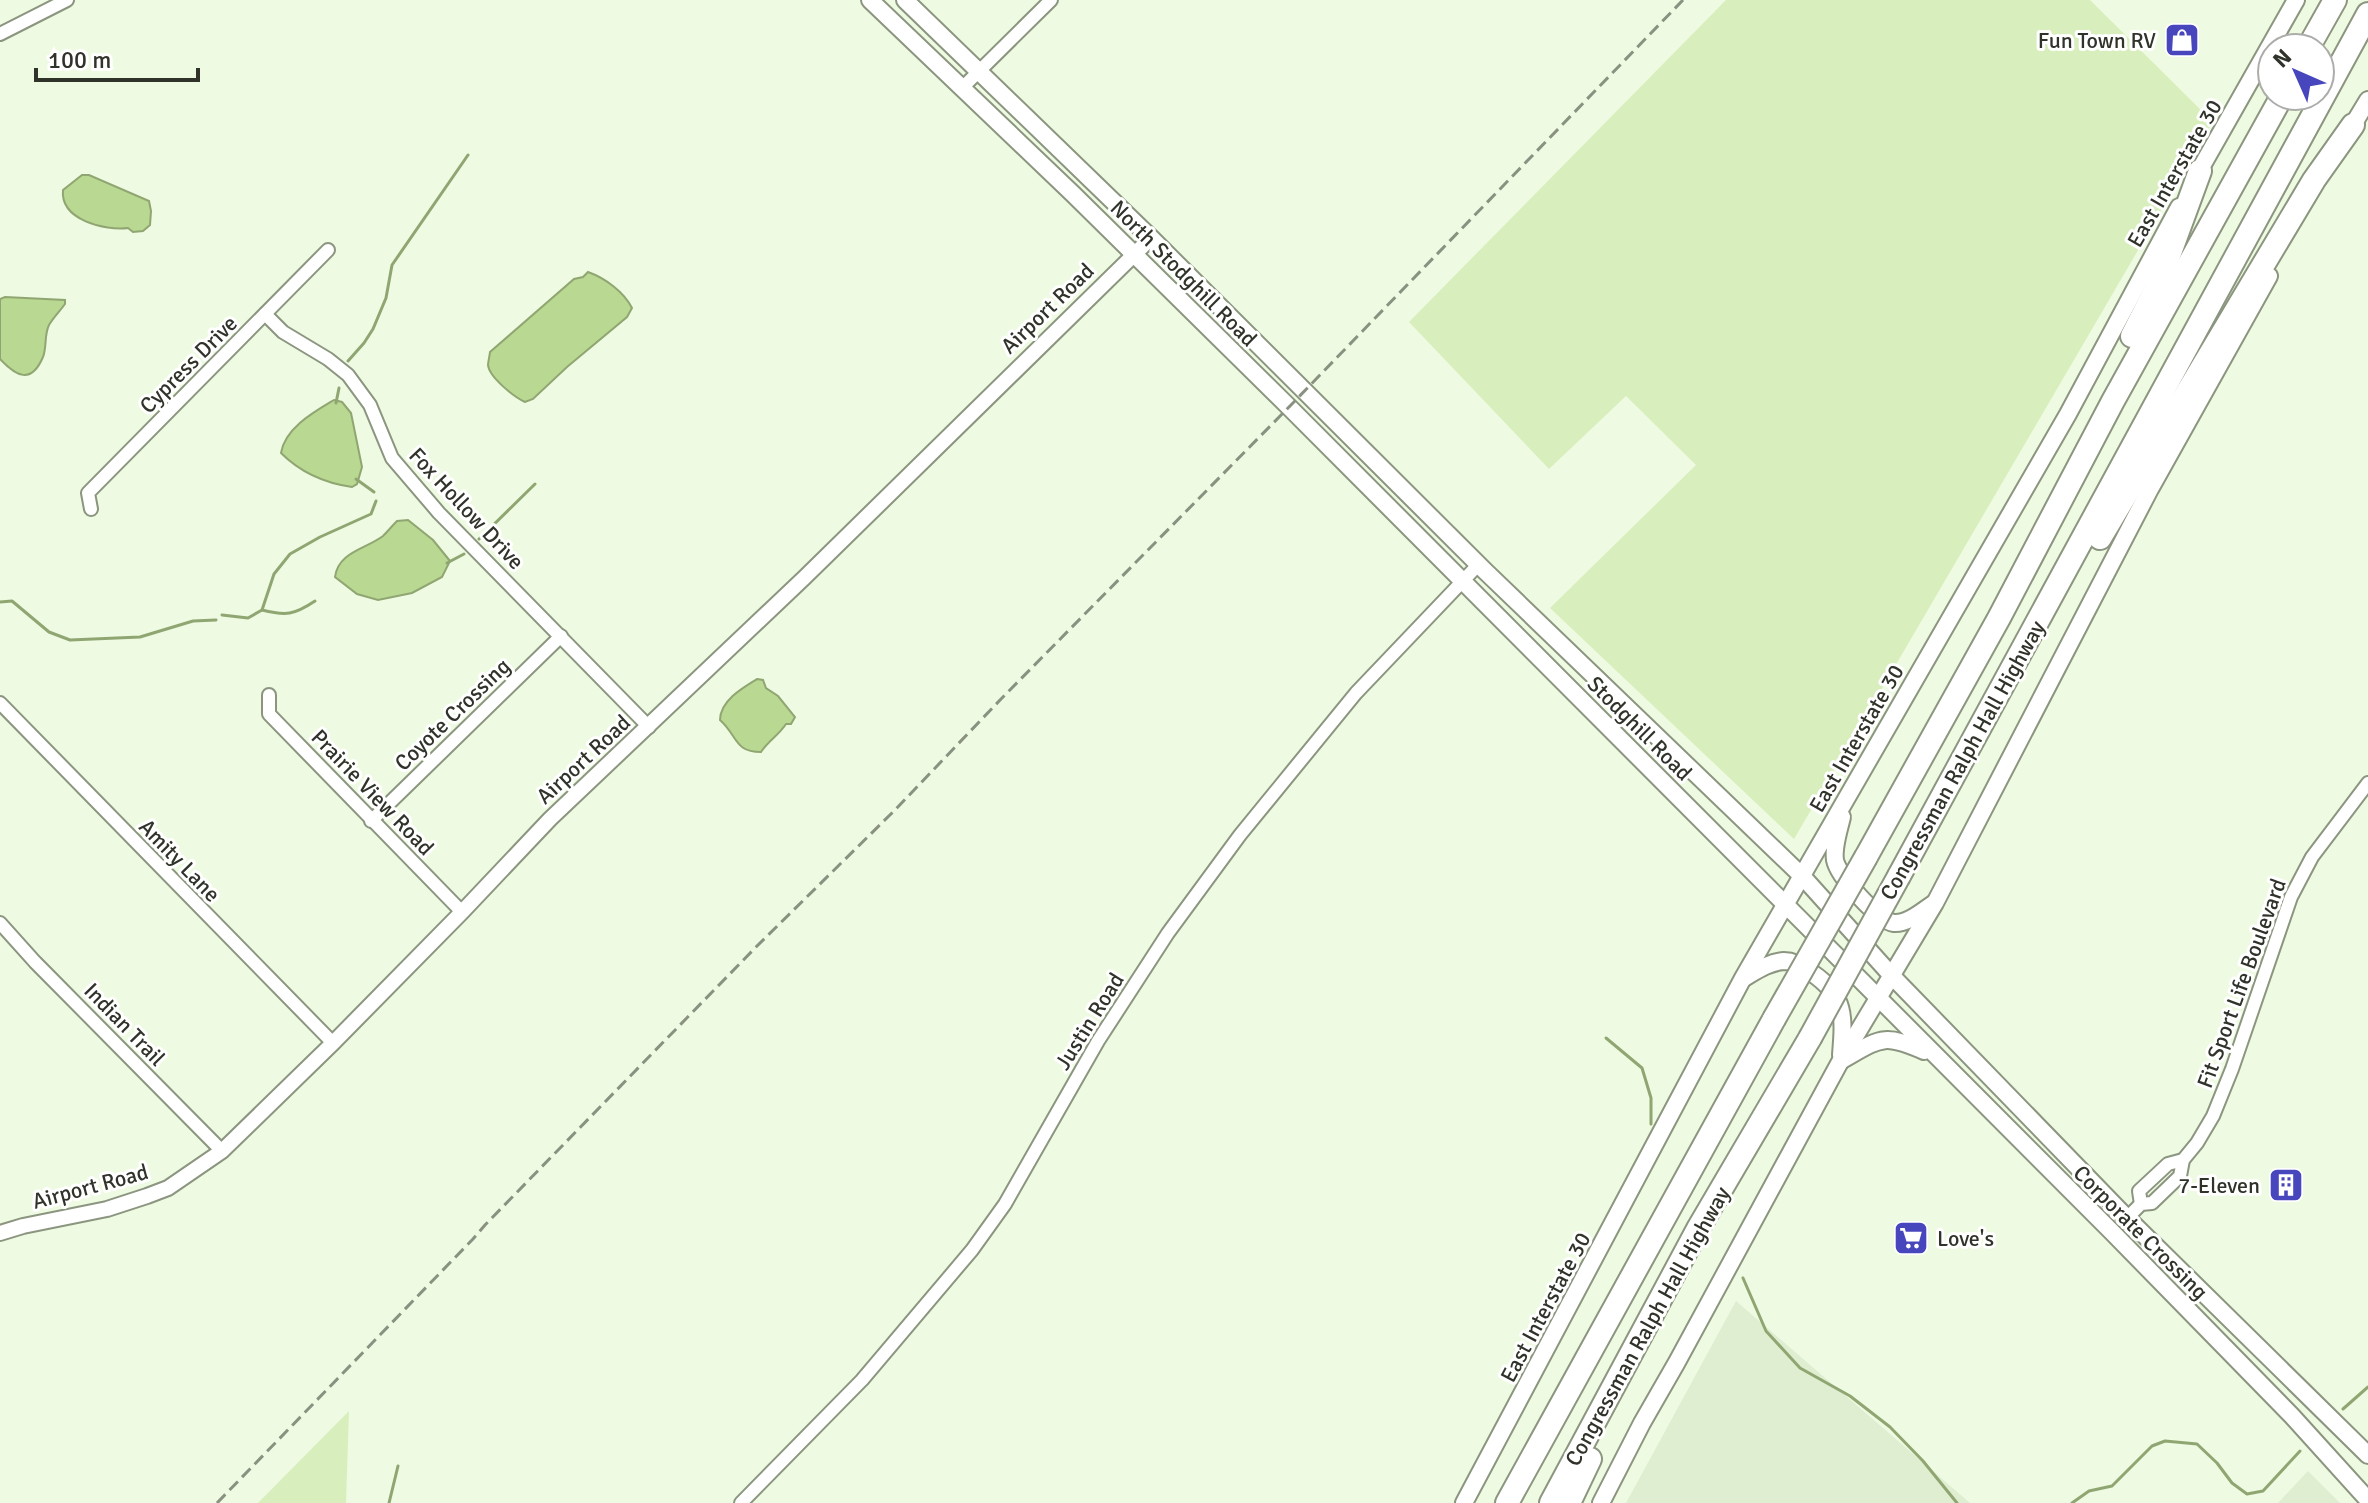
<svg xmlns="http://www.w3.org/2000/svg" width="2368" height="1503" font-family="Signika,sans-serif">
	<rect width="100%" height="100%" fill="#eefae1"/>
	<g fill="#dfeed0">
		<polygon points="1736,1301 1970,1503 1626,1503"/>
		<polygon points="2308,1471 2340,1503 2278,1503"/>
	</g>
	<g fill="#d8efbd">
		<polygon points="1726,0 2090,0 2213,122 1794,839 1550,608 1696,465 1626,396 1549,469 1409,322"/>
		<polygon points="349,1411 346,1503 258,1503"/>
	</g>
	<g fill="#b9d891" stroke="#90a672" stroke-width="2">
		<path d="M82 175H89L149 201 151 211 150 225 143 231 133 232 128 228C105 231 60 220 63 190Z"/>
		<path d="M588 272C605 278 624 292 632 308L627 317 567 367 533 399 525 402C514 397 489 377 488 365 488 363 490 353 490 352L574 279 583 277Z"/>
		<path d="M5 297 65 300V304C60 311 53 318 49 325 44 335 47 347 43 357 31 385 16 376 0 359V299Z"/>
		<path d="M334 400 342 402 351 413 362 467 357 484 352 487C324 483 301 473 281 453 285 428 314 412 334 400Z"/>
		<path d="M408 520 433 540 450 561 442 577 412 593 378 600 357 594 335 577C338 552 366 549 383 536 388 531 392 526 397 521Z"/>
		<path d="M757 679 763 680 766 688 778 696 795 717 791 724H786C779 735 768 741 761 752 734 752 738 736 720 720 720 701 742 688 757 679Z"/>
	</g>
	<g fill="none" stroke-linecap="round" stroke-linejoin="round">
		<g stroke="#90a672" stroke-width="3">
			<polyline points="348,361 364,343 373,329 386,298 392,265 468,155"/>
			<polyline points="336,403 339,388"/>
			<polyline points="356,479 374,492"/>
			<polyline points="479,539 535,484"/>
			<polyline points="447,563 464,554"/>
			<polyline points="0,602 12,601 49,632 70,640 140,637 193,621 216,620"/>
			<path d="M262 610C286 616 294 615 315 601"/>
			<polyline points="222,615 248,618 262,610 274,574 290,554 320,537 371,514 376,501"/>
			<polyline points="1606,1038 1642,1068 1651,1098 1651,1124"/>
			<polyline points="1743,1278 1766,1331 1800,1368 1850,1396 1890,1427 1923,1461 1957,1503"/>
			<polyline points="2343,1409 2368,1387"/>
			<polyline points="389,1503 398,1466"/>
			<polyline points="2072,1503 2089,1491 2112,1486 2152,1446 2165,1441 2197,1444 2217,1463 2232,1483 2247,1494 2263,1491 2300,1451"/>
		</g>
		<g stroke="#8b957f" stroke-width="16">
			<g id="minor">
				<polyline points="0,34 67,0"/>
				<polyline points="961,89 1051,0"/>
				<polyline points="265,314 283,332 328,359 348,375 370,405 392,458 439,513 649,727"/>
				<polyline points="91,509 88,493 328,250"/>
				<polyline points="269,695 269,714 462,912"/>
				<polyline points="0,703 333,1043"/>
				<polyline points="371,821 561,636"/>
				<polyline points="0,923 35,962 222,1151"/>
				<polyline points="2141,1204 2139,1191 2168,1164 2183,1160"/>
				<polyline points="2127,1218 2141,1204 2152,1203 2180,1176 2183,1160 2197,1143 2213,1116 2232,1069 2291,897 2312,857 2368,783"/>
				<polyline points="741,1503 862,1380 972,1250 1005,1204 1098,1041 1168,933 1240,835 1356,693 1478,565"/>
			</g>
		</g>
		<g stroke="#8b957f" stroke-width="18">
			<polyline id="tertiary" points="0,1233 23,1226 107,1209 147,1196 168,1188 222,1151 333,1043 462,912 550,819 804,578 1151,238"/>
		</g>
		<g stroke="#8b957f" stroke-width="20">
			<g id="secondary">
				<polyline points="870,0 1073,194 1289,407 2112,1232 2292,1416 2368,1500"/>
				<polyline points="905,0 1151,238 1485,571 1803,877 1892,976 2127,1218 2368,1455"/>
				<polyline points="2348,133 2368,100"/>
				<polyline points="2194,180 2296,0"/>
				<path d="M1842 817C1839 830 1833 847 1835 860 1838 876 1878 921 1894 923 1908 924 1922 911 1933 904"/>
				<path d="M1744 978C1756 971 1769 962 1784 961 1795 961 1802 967 1812 973 1846 996 1844 1017 1841 1055"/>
				<path d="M1842 1060C1881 1038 1883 1033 1924 1051"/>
				<polyline points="1464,1503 1743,978 2068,414 2179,207"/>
				<polyline points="1601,1503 1642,1423 1677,1362 1841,1060 1935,903 2150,489 2269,276"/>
			</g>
		</g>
		<g stroke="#8b957f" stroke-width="26">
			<g id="motorway">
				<polyline points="2308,48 2335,0"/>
				<polyline points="2132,336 2159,283 2200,171"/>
				<polyline points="2100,538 2314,180 2353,125"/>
				<polyline points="1866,857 1999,618 2113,401 2282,96"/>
				<polyline points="1899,876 2368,14"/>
				<polyline points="1507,1503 1774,1019"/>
				<polyline points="1551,1503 1699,1227 1810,1038"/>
				<polyline points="1569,1503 1590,1459"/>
			</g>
		</g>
		<use href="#minor" stroke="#fff" stroke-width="12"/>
		<use href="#tertiary" stroke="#fff" stroke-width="14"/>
		<use href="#secondary" stroke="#fff" stroke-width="16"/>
		<use href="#motorway" stroke="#fff" stroke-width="22"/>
		<polyline stroke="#899180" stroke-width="3" stroke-dasharray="12 6" stroke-linecap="butt" points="217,1503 473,1239 485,1225 757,946 894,811 1001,699 1289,407 1683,0"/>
		<g stroke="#8b957f" stroke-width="26" stroke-linecap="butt">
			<g id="motorway-bridge">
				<polyline points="1774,1019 1866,857"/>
				<polyline points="1810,1038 1899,876"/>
			</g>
		</g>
		<use href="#motorway-bridge" stroke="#fff" stroke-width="22"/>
	</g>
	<defs>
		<g id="shop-square" transform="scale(1.8)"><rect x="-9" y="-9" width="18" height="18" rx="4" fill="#4846bc" stroke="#fff"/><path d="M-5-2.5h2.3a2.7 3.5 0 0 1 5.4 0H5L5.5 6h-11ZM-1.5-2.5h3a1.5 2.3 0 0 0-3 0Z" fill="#fff"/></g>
		<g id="building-square" transform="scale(1.8)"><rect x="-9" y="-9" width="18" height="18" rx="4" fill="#4846bc" stroke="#fff"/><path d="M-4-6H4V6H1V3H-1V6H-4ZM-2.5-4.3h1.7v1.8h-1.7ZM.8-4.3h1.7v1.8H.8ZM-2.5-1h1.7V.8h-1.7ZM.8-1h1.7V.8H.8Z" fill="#fff"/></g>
		<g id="supermarket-square" transform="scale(1.8)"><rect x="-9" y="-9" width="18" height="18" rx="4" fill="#4846bc" stroke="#fff"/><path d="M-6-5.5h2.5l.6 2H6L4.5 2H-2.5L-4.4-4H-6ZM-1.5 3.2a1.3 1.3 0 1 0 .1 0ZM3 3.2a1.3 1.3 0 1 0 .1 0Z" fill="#fff"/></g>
	</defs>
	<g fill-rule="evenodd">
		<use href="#shop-square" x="2182" y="40"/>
		<use href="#building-square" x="2286" y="1185"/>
		<use href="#supermarket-square" x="1911" y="1238"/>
	</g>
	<g text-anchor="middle" stroke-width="6" stroke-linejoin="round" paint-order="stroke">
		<g font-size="22" fill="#2f332a" stroke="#fff" text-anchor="end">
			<text x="2156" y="48">Fun Town RV</text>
			<text x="2260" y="1193">7-Eleven</text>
			<text x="1937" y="1246" text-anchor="start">Love's</text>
		</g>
		<g font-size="22" fill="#2f332a" stroke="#fff">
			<text transform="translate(2174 173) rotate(-60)" y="8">East Interstate 30</text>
			<text transform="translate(1184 273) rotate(45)" y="8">North Stodghill Road</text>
			<text transform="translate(1047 308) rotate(-44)" y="8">Airport Road</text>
			<text transform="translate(188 364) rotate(-45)" y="8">Cypress Drive</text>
			<text transform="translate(467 508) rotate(47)" y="8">Fox Hollow Drive</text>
			<text transform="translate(452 714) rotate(-44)" y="8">Coyote Crossing</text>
			<text transform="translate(1640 728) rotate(45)" y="8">Stodghill Road</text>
			<text transform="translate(1856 738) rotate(-60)" y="8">East Interstate 30</text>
			<text transform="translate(583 759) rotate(-43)" y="8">Airport Road</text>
			<text transform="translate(1962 760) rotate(-61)" y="8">Congressman Ralph Hall Highway</text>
			<text transform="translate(373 792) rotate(46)" y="8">Prairie View Road</text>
			<text transform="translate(180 860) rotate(46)" y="8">Amity Lane</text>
			<text transform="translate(2241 983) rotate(-70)" y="8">Fit Sport Life Boulevard</text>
			<text transform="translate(1089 1021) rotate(-58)" y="8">Justin Road</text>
			<text transform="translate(125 1024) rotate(46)" y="8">Indian Trail</text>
			<text transform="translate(90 1186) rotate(-15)" y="8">Airport Road</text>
			<text transform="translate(2141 1232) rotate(45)" y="8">Corporate Crossing</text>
			<text transform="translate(1545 1307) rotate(-62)" y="8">East Interstate 30</text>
			<text transform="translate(1647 1326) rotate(-61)" y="8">Congressman Ralph Hall Highway</text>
		</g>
	</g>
	<g transform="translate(2296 72) rotate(315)"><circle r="38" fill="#ffffff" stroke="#acadaa" stroke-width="2"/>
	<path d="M0-6L14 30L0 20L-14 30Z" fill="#4846bc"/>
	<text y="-12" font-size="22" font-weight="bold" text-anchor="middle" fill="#2f332a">N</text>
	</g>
	<path d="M36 68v12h162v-12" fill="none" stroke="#2f332a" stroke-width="4"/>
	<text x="48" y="68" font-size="24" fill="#2f332a" stroke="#ffffff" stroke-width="6" paint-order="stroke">100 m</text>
</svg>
